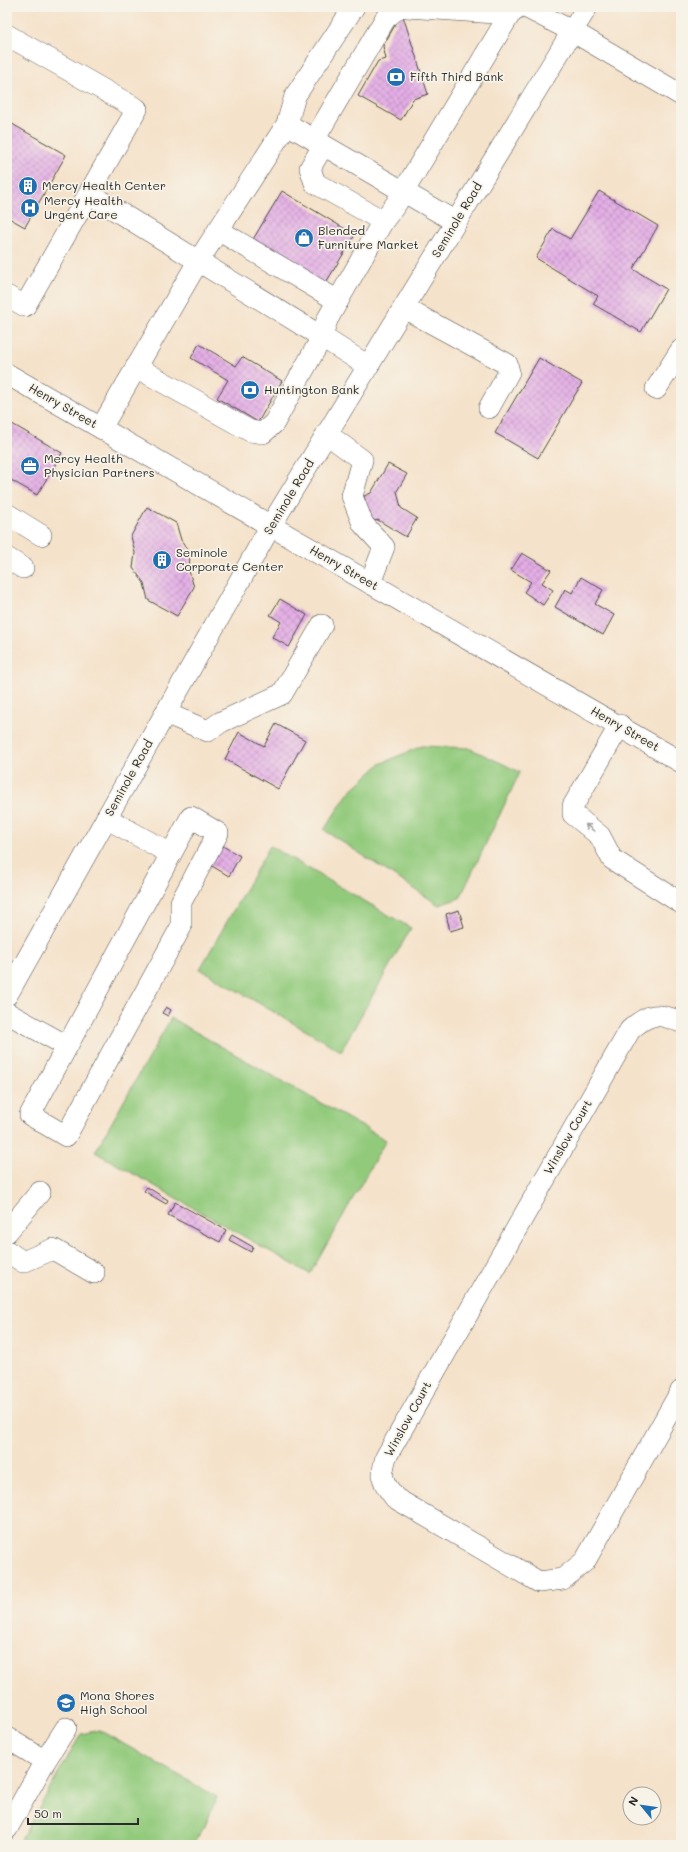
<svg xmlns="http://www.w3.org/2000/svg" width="688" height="1852" font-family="Mali,sans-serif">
	<defs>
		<pattern id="building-cross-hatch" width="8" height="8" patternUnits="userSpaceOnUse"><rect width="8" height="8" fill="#e4aee6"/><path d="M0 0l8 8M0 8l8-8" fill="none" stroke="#b98ebb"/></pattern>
	</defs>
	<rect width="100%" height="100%" fill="#f7f3e8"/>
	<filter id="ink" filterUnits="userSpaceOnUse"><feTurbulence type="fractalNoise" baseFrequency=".025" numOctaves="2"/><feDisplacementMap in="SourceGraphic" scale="8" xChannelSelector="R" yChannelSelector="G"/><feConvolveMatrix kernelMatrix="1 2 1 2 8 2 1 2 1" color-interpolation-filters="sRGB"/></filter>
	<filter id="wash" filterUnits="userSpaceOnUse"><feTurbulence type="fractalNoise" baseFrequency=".012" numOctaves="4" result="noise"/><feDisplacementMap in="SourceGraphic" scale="16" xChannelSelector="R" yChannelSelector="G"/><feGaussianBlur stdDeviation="0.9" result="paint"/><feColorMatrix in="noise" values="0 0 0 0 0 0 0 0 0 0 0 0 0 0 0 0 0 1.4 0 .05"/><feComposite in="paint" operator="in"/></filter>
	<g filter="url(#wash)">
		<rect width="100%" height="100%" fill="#f5e2ca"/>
		<g fill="#92ca7c" stroke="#5e7a54">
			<polygon points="422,746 469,748 520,772 460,898 439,905 324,830 349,792 380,764"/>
			<polygon points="270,846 411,928 341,1051 200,969"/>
			<polygon points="171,1018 386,1140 310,1274 95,1152"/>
			<polygon points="99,1730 217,1797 205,1826 192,1845 18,1845 81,1734"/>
		</g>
		<g id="blocks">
			<g fill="url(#building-cross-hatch)">
				<polygon points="402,13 428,94 413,99 401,120 358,96 378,61 386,59 383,46"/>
				<polygon points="7,121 66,155 25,227 7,217"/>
				<polygon points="282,191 355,235 325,284 252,241"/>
				<polygon points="599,191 658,226 633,269 666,289 641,332 593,304 598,296 536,258 553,229 570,239"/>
				<polygon points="199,344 236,366 242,357 282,381 258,422 217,398 228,380 191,358"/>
				<polygon points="539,358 582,383 538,458 495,433"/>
				<polygon points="7,421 62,453 37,495 11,480 7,487"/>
				<polygon points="388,464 407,474 397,491 401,508 417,518 406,537 378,520 371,522 364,496 371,493"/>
				<polygon points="147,507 176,523 181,540 190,553 189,571 194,587 177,616 148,600 144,583 133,568 135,553 131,536"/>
				<polygon points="522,553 551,570 542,583 553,590 543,605 524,592 531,582 511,570"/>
				<polygon points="581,577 603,590 595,604 614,615 603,635 555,607 565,589 572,593"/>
				<polygon points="280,599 307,615 289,647 272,637 281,622 270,615"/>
				<polygon points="276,724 305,740 278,789 225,759 239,732 264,746"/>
				<polygon points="221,845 240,856 229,876 210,865"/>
				<polygon points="459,910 464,927 450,931 446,914"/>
				<polygon points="166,1007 171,1010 168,1016 162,1013"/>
				<polygon points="147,1187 168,1200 166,1204 144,1191"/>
				<polygon points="175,1202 226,1230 220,1242 168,1215"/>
				<polygon points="232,1235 253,1247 251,1252 229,1240"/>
			</g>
		</g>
	</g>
	<g filter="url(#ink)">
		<use href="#blocks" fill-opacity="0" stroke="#494643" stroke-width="1"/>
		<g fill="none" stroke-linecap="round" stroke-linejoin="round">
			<g stroke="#494643" stroke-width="22">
				<g id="minor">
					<polyline points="407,7 510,14"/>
					<polyline points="525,7 572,31 681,95"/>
					<polyline points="7,35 137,109 25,306 7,296"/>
					<polyline points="287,124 456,222"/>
					<polyline points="314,140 385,19 399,7"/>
					<polyline points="323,146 310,168 315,183 383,221 396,204 510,14 520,7"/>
					<polyline points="89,194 322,337 274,423 263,433 250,431 136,367"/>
					<polyline points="218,230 338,301"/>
					<polyline points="404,308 507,364 509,372 489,408"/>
					<polyline points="368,366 322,337 327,320 383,221"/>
					<polyline points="7,374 681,762"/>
					<polyline points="656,389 681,350"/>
					<polyline points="101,428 199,260 287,124 295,96 354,7"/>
					<polyline points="327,434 362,460 352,496 363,524 384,547 370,583"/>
					<polyline points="7,514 41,535"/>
					<polyline points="7,558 23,568"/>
					<polyline points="165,713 208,731 221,722 282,694 322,625"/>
					<polyline points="620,725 573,806 573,814 600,836 612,859 681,903"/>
					<polygon points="191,817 218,833 181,902 181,927 66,1136 30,1115"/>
					<polyline points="106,818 171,854"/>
					<polyline points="7,995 270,527 587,7"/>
					<polyline points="7,1013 67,1046"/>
					<path d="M681 1022C657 1012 649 1013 630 1030L386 1457C380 1478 382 1481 395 1498L539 1582 563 1579 585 1561 681 1391"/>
					<polyline points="7,1232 40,1192"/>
					<polyline points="7,1251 23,1262 53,1249 94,1273"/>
					<polyline points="7,1738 45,1761"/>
					<polyline points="7,1829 45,1761 66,1728"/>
				</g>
			</g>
			<use href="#minor" stroke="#fff" stroke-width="21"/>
		</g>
		<defs><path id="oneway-shaft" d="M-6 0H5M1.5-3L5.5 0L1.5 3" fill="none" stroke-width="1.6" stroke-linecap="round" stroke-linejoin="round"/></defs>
		<use stroke="#a0a0a0" href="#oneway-shaft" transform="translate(590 828) rotate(-142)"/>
	</g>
	<defs>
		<g id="bank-disc" transform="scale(1)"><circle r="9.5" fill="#1f6fb2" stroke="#f7f3e8"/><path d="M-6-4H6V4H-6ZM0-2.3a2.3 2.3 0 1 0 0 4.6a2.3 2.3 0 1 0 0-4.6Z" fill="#fff"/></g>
		<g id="building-disc" transform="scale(1)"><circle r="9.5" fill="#1f6fb2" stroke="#f7f3e8"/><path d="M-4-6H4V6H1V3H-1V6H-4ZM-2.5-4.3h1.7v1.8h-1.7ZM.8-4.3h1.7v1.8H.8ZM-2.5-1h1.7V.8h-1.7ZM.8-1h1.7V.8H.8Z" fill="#fff"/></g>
		<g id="hospital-disc" transform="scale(1)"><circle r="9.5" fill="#1f6fb2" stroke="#f7f3e8"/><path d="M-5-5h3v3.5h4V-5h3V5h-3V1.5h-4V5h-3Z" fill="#fff"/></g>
		<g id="shop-disc" transform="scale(1)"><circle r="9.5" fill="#1f6fb2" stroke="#f7f3e8"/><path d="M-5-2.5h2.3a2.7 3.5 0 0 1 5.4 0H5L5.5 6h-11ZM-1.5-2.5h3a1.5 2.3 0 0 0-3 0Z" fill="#fff"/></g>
		<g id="office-disc" transform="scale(1)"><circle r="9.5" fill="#1f6fb2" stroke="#f7f3e8"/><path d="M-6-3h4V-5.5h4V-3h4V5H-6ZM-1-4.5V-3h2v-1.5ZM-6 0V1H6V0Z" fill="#fff"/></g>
		<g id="school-disc" transform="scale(1)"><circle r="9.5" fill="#1f6fb2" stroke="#f7f3e8"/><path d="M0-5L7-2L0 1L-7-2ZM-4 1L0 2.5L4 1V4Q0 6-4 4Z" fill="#fff"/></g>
	</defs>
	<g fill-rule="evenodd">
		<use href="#bank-disc" x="396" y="77"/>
		<use href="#building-disc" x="28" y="186"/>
		<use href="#hospital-disc" x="30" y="208"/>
		<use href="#shop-disc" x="304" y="238"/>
		<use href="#bank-disc" x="250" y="390"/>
		<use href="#office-disc" x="30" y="466"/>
		<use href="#building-disc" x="162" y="560"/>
		<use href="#school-disc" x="66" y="1703"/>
	</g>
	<g text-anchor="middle" stroke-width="3.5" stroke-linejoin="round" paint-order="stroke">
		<g font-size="12" fill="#2b2b2b" stroke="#f7f3e8" text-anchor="start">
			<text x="410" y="81">Fifth Third Bank</text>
			<text x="42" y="190">Mercy Health Center</text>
			<text x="44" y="205">Mercy Health<tspan x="44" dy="14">Urgent Care</tspan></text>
			<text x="318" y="235">Blended<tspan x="318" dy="14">Furniture Market</tspan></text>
			<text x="264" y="394">Huntington Bank</text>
			<text x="44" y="463">Mercy Health<tspan x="44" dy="14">Physician Partners</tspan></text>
			<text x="176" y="557">Seminole<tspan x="176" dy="14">Corporate Center</tspan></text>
			<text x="80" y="1700">Mona Shores<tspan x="80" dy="14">High School</tspan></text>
		</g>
		<g font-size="12" fill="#2b2b2b" stroke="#f7f3e8">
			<text transform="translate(457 220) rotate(-59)" y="4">Seminole Road</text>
			<text transform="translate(63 406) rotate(30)" y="4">Henry Street</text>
			<text transform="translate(289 497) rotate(-59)" y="4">Seminole Road</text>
			<text transform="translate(344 568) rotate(30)" y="4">Henry Street</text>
			<text transform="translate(625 729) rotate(30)" y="4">Henry Street</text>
			<text transform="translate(129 778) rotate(-61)" y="4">Seminole Road</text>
			<text transform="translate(568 1137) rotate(-60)" y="4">Winslow Court</text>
			<text transform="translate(408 1419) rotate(-61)" y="4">Winslow Court</text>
		</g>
	</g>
	<rect width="688" height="1852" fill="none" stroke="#f7f3e8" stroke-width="24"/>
	<g transform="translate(642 1806) rotate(299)"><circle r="19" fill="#f7f3e8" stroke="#a5a39c"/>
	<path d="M0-3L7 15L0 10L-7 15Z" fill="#1f6fb2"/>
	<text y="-6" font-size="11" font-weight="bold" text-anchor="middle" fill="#2b2b2b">N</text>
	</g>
	<path d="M28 1818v6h110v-6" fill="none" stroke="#2b2b2b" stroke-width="2"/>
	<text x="34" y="1818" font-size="12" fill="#2b2b2b" stroke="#f7f3e8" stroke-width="3" paint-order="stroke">50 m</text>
</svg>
